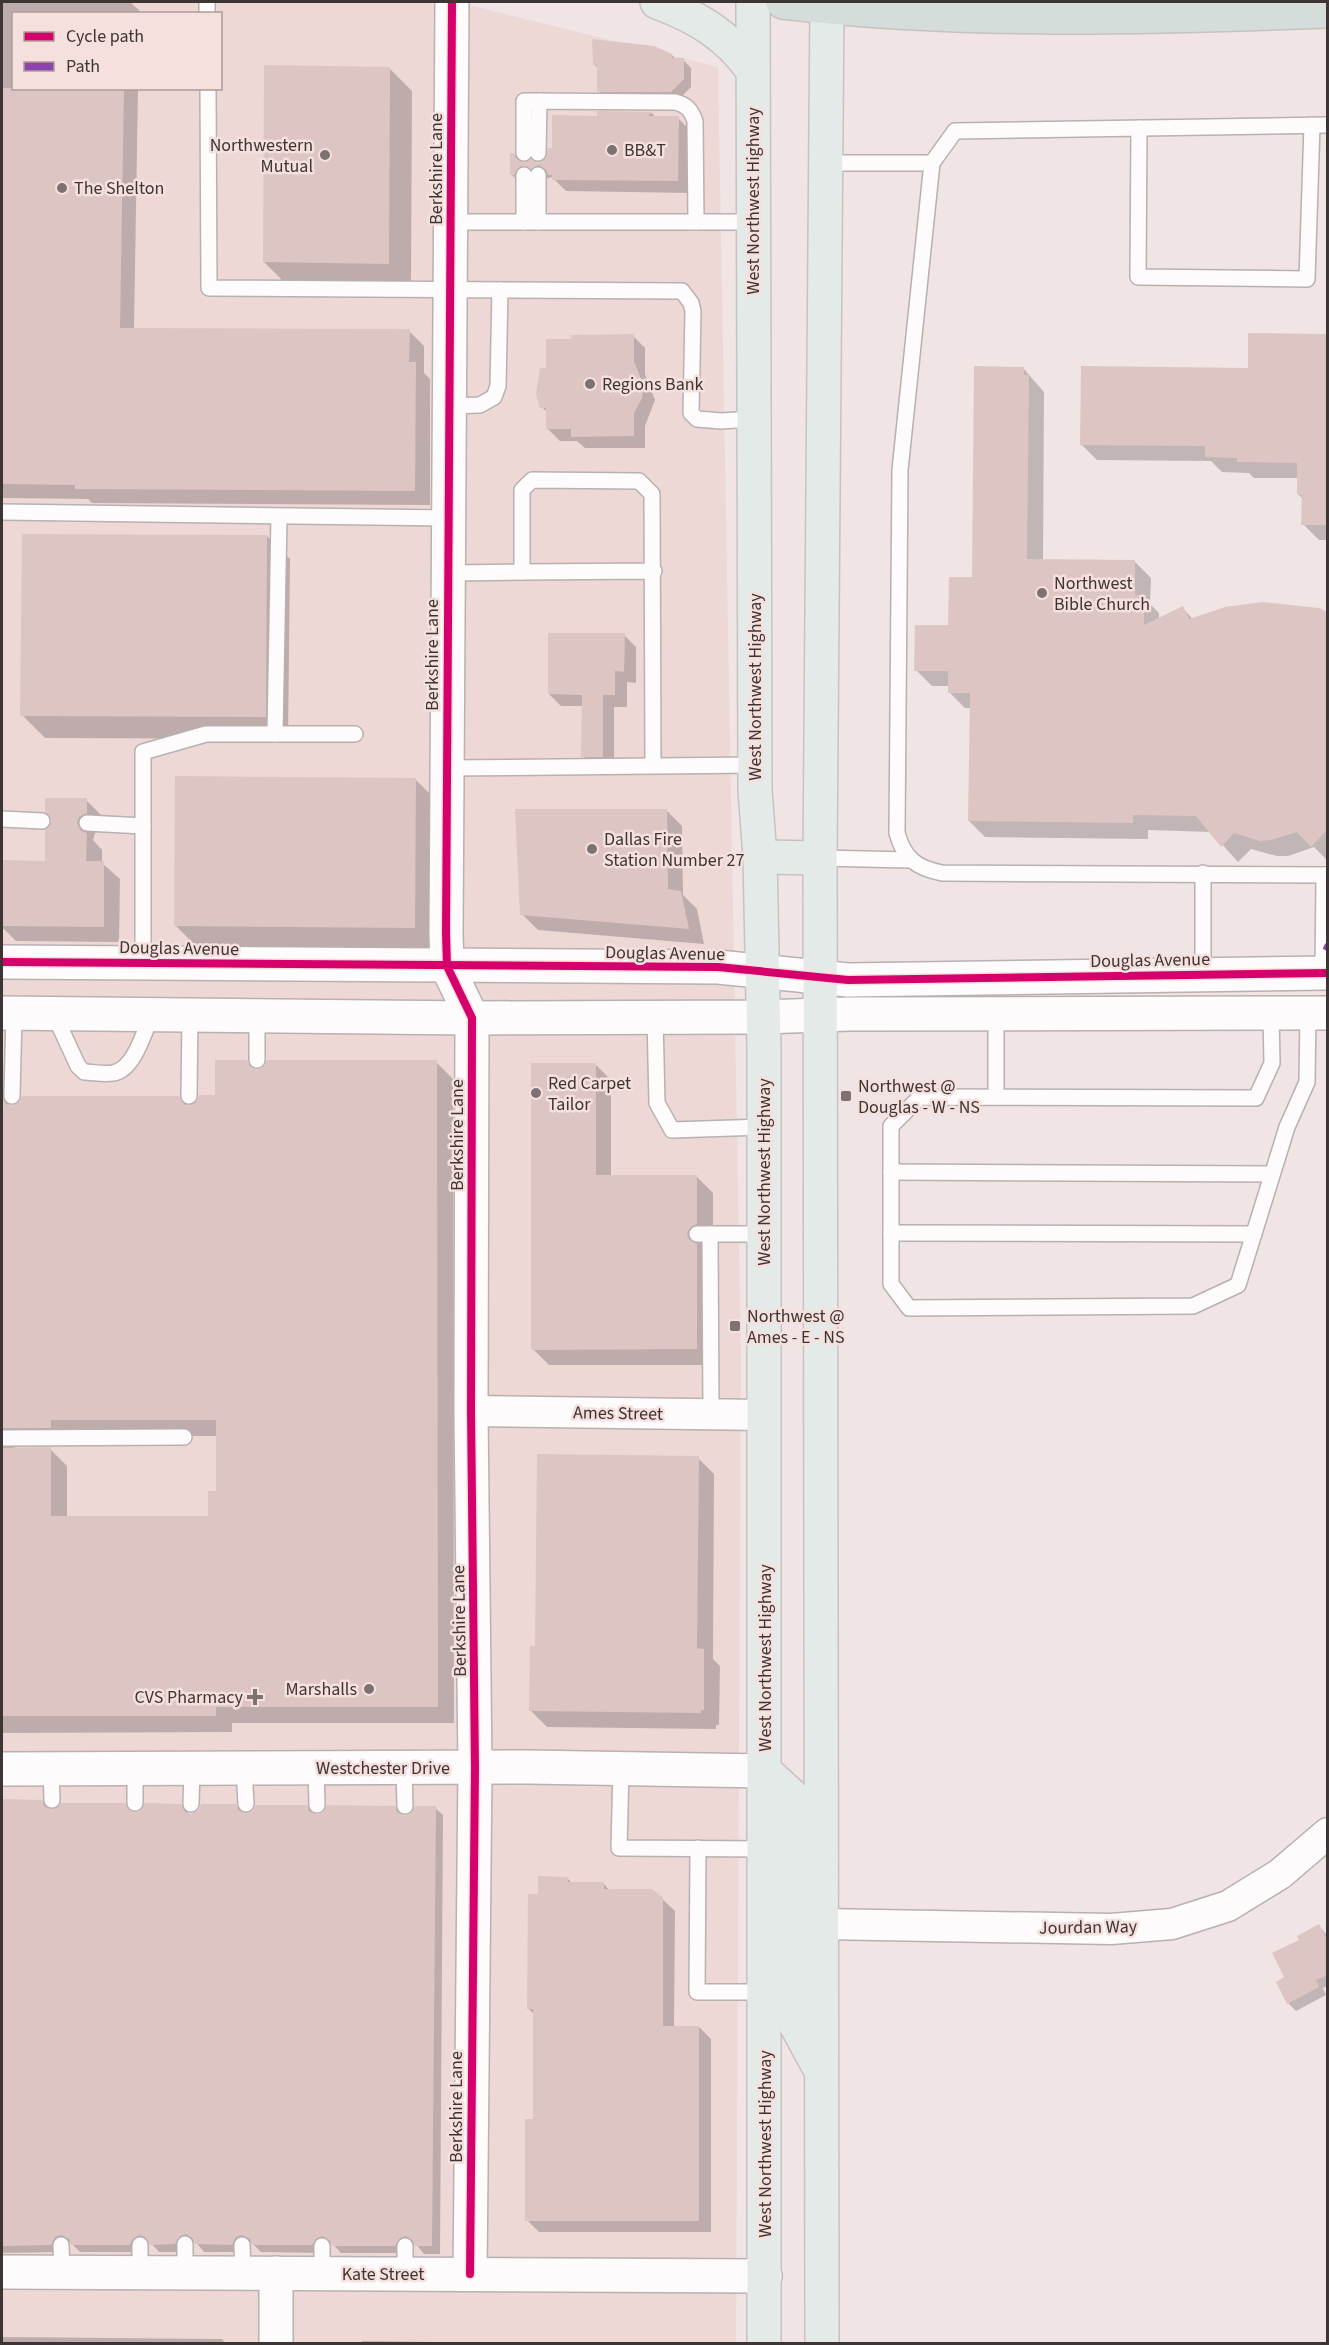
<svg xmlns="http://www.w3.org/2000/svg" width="1329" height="2345" font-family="'Source Sans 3',sans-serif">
	<rect width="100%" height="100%" fill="#f0e4e4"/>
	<path fill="#edd8d6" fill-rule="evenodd" d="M2 2H457L718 67 741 1358 736 2343 2 2344ZM14 14H220V88H14Z"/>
	<g fill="#0003" fill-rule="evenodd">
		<polygon points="2,2 130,2 139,10 139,14 14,14 14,88 138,88 134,329 409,331 424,346 424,373 430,379 430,505 92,503 88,499 2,498"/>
		<polygon points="672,55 676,60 683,60 691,68 691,87 679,99 606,99 599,91 599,69 594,64"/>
		<polygon points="389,68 412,91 411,286 287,285 264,262"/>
		<polygon points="599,113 652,113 656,118 678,118 690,130 690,193 566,191 552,177 523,186 511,174 514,154 524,164 538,164 547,159 553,150 599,117"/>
		<polygon points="1326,335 1328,540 1319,540 1303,524 1303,499 1298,494 1299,478 1254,478 1249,473 1222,472 1211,461 1097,460 1081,444"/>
		<polygon points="633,336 645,348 645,374 655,400 645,426 645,448 585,448 577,441 560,441 548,429 548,413 542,407 548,369"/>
		<polygon points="1023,368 1044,392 1043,561 1135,562 1151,578 1150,604 1159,613 1159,619 1182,608 1193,619 1328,614 1328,861 1314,847 1288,856 1277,856 1251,849 1238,862 1211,832 1148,830 1148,839 985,837 969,821 971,708 965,708 949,692 949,686 932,686 916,670 950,627 974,579"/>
		<polygon points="267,536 290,559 288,739 45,738 22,715"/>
		<polygon points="624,635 636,647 636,683 627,682 627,707 614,707 614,768 595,768 583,756 583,706 561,706 549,694"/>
		<polygon points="415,779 438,802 437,950 199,949 176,926"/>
		<polygon points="86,800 102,816 102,829 95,833 93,840 102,850 102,863 120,879 119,942 16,941 2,927 2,862 46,862"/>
		<polygon points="666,810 682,826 683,895 697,909 704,944 538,930 522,914"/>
		<path d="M247 1062 256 1071 436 1062 453 1079 454 1723H232V1732L2 1733V1097L12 1108 179 1097 189 1107 217 1097ZM67 1436H217V1493L210 1518H67V1466L50 1449H12L19 1445Z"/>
		<polygon points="595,1064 611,1080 611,1177 697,1177 713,1193 713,1365 549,1365 533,1349"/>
		<polygon points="698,1458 714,1474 713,1659 720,1666 719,1725 716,1725 716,1729 547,1727 531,1711 536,1648"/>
		<polygon points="2,1801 42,1801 50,1810 125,1805 133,1814 181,1805 190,1815 236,1806 244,1814 307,1806 315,1816 395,1807 403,1817 435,1808 443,1815 440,2254 424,2254 415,2243 407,2245 403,2253 341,2253 332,2243 324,2245 320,2253 261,2252 251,2242 244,2245 240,2252 204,2252 195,2241 187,2243 183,2252 159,2252 150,2242 142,2244 138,2252 80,2252 70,2242 63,2245 59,2252 2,2253"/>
		<polygon points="567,1878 573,1884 604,1884 610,1891 662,1899 675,1911 674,2027 699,2027 711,2039 711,2232 539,2232 527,2220 534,2120 534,2014 528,2008 540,1896"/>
		<polygon points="1319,1926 1327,1935 1328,1986 1323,1988 1326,1995 1296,2011 1288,2003 1286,1977 1301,1940"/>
		<polygon points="2,2337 222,2339 226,2344 2,2344"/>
		<polygon points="362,2341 584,2344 362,2344"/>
	</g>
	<g fill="#ddc5c4">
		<polygon points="592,39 654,46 672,54 672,58 684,58 684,79 671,92 597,92 597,65 593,65"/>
		<polygon points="264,65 390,67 389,264 263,262"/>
		<polygon points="2,88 124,88 120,328 410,329 409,362 416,362 415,491 75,489 75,485 2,484"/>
		<polygon points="597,111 652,112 648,116 679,116 678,181 552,180 552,175 548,175 546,170 539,165 531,169 520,166 514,175 510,175 510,153 514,153 516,158 523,163 531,159 538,163 546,158 548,148 552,148 552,115 597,116"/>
		<polygon points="1248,333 1327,334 1328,525 1301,525 1302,495 1297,494 1297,463 1237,462 1237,458 1205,457 1205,446 1080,445 1081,366 1248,368"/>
		<polygon points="634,334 634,361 644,387 642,398 634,413 634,436 571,437 571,429 546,429 546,408 540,408 536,394 540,368 546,368 546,339 571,339 571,335"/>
		<polygon points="974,366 1024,367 1024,375 1029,375 1027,559 1135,560 1135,595 1144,595 1144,625 1183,606 1189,619 1225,607 1262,602 1319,608 1328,612 1328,829 1311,847 1297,832 1271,840 1260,841 1234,833 1221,847 1196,816 1133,815 1133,823 968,821 970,693 948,693 948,671 914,671 915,625 948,625 949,577 972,577"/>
		<polygon points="22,534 267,535 266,717 20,716"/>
		<polygon points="548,633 625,633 624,672 615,671 615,695 603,695 603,757 581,757 582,695 548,694"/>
		<polygon points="175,776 416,778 415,928 174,926"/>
		<polygon points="45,798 87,798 87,813 79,817 77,823 81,831 87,833 86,861 104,861 104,927 2,926 2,860 45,861 45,830 52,821 45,812"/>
		<polygon points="515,809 667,809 668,889 681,891 689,929 520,915"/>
		<polygon points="215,1060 247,1060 249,1065 256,1070 262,1068 267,1060 437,1060 438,1707 216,1707 216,1716 2,1716 2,1448 51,1447 51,1516 208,1516 208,1491 216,1491 216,1420 51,1420 51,1428 2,1428 2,1096 6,1104 12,1106 20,1102 22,1096 179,1096 184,1104 189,1106 197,1101 199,1095 215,1095"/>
		<polygon points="531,1063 596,1063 596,1175 697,1175 697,1224 692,1226 687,1233 689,1239 697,1244 697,1349 531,1350"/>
		<polygon points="537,1454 699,1456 697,1648 704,1649 704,1710 701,1710 701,1713 529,1711 530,1646 535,1646"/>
		<polygon points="2,1799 42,1800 44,1806 52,1810 61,1803 125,1803 127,1808 134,1813 140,1811 145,1803 181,1804 185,1812 191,1814 199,1810 201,1804 236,1804 238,1810 246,1814 252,1812 256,1805 307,1805 309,1811 317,1815 323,1813 327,1805 395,1806 397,1812 405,1816 411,1814 415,1806 436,1806 432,2246 415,2246 413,2241 406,2236 400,2238 395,2246 332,2246 330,2241 323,2236 317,2238 312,2245 252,2245 250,2239 242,2235 236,2237 232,2245 195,2244 193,2239 186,2234 180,2236 175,2244 150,2245 145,2237 139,2235 132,2240 130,2245 71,2245 69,2239 61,2235 55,2237 51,2245 2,2246"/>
		<polygon points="538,1876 568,1877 568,1882 604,1882 604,1889 652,1889 663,1898 663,2026 699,2026 699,2221 525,2221 525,2119 533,2119 533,2009 527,2009 528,1894 538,1894"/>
		<polygon points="1319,1924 1328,1941 1328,1975 1316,1980 1319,1987 1287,2004 1276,1982 1284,1977 1272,1953 1299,1940 1297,1936"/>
	</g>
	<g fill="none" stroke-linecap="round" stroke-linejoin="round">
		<g stroke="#b9b0b0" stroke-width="18">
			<g id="service">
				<polyline points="207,2 207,14"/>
				<polyline points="208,88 209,288 682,291 691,303 693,311 691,413 697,419 721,421 753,419"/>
				<path d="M1328 125 955 131 932 163 900 470 897 833C904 859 917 868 942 873L1328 875"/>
				<polyline points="1139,128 1138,277 1307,279 1312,125"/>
				<path d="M524 153V101L675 102C687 105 691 110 695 121L696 222"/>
				<polyline points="538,153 539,101"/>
				<polyline points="825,163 932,163"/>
				<polyline points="524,175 524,222"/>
				<polyline points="538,175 538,222"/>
				<polyline points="450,222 752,222"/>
				<polyline points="449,406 480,405 494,397 498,386 500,290"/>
				<polyline points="2,512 448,518"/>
				<polyline points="448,573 522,572"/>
				<polyline points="275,734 279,516"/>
				<polyline points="653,765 652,494 639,481 532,480 522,490 522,572 654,571"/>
				<polyline points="446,768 755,765"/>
				<polyline points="2,819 42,821"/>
				<polyline points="87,823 143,826"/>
				<polyline points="820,858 909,860"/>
				<polyline points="143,963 143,752 206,734 355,734"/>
				<polyline points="1323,973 1324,875"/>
				<polyline points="1203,974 1203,873"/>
				<polyline points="996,1013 996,1097"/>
				<path d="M54 1014 78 1066 84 1072C93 1072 104 1075 113 1073 134 1070 144 1032 152 1014"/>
				<polyline points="1271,1014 1272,1063 1256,1098 920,1097 891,1126 891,1284 909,1308 1193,1306 1238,1285 1287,1127 1307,1082 1308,1014"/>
				<polyline points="655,1017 657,1103 672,1130 763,1127"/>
				<polyline points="257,1060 257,1015"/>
				<polyline points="12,1096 14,1014"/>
				<polyline points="189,1096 190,1015"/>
				<polyline points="891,1172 1272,1174"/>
				<polyline points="891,1233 1254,1234"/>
				<polyline points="697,1234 764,1234"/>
				<polyline points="710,1234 711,1414"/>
				<polyline points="2,1438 184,1437"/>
				<polyline points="51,1768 52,1800"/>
				<polyline points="316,1768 317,1805"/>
				<polyline points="404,1768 405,1806"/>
				<polyline points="135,1769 135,1803"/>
				<polyline points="244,1769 246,1804"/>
				<polyline points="621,1769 619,1848 765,1849"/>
				<polyline points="191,1804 192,1770"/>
				<polyline points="698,1848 697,1992 765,1992"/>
				<polyline points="185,2244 185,2272"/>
				<polyline points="61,2245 62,2272"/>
				<polyline points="140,2245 140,2272"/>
				<polyline points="242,2245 243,2273"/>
				<polyline points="322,2246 322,2273"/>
				<polyline points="405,2246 405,2274"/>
			</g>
		</g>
		<g stroke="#b9b0b0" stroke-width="33">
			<g id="minor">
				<polyline points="471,1411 765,1415"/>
				<polyline points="822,1924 1111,1929 1172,1924 1228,1906 1280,1874 1328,1833"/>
			</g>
		</g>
		<g stroke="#b9b0b0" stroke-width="36">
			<g id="tertiary">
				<polyline points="452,2 446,933 447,966 472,1018 471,1411 475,1768 470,2274"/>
				<polyline points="2,962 718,967 848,980 1328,973"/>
				<polyline points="2,1013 472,1018 762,1017 850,1014 1328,1013"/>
				<polyline points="2,1769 528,1767 765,1771"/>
				<polyline points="2,2272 765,2276"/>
				<polyline points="276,2344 276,2273"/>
			</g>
		</g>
		<g stroke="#c7c2c1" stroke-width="36">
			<g id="primary">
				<path d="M657 2C697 17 728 35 753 71"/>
				<polyline points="753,2 755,790 760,857 764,1047 764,2344"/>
				<polyline points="760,857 820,858"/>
				<polyline points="765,1771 792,1796 795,1809 795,2023 820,2069"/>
				<polyline points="822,2344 820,858 827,2"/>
			</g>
		</g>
		<g stroke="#c7c2c1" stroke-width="36">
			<path id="motorway" d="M783 2C964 23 1146 18 1328 11"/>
		</g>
		<use href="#service" stroke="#fdfbfb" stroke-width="15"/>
		<use href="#minor" stroke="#fdfbfb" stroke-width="30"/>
		<use href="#tertiary" stroke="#fdfbfb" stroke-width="33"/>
		<use href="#primary" stroke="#e4eae7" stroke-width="33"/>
		<use href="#motorway" stroke="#d4ddda" stroke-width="33"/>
		<polyline stroke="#8e44ad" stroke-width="6" stroke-dasharray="12 6" stroke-linecap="butt" points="1324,946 1328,948"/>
		<g stroke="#f6e0de" stroke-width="11">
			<g id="cycleway">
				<polyline points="452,2 446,933 447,966 472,1018 471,1411 475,1768 470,2274"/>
				<polyline points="2,962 718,967 848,980 1328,973"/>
			</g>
		</g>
		<use href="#cycleway" stroke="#d6006c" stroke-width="8"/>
	</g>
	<g fill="#7c7272" stroke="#f6e0de" stroke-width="2">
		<circle cx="612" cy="150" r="6"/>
		<circle cx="325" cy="155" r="6"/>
		<circle cx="62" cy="188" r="6"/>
		<circle cx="590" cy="384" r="6"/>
		<circle cx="1042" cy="593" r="6"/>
		<circle cx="592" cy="849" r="6"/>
		<circle cx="536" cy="1093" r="6"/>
		<rect x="840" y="1090" width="12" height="12" rx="3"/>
		<rect x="729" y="1320" width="12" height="12" rx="3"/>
		<circle cx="369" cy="1689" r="6"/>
		<path d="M252 1688h6v6h6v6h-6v6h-6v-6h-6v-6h6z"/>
	</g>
	<g text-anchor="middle" stroke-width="5" stroke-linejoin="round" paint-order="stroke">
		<g font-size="18" fill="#3d3534" stroke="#f6e0de" text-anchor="start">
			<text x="313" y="151" text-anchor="end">Northwestern<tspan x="313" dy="21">Mutual</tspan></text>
			<text x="624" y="156">BB&amp;T</text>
			<text x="74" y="194">The Shelton</text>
			<text x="602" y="390">Regions Bank</text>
			<text x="1054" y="589">Northwest<tspan x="1054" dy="21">Bible Church</tspan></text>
			<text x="604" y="845">Dallas Fire<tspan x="604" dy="21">Station Number 27</tspan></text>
			<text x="548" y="1089">Red Carpet<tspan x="548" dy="21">Tailor</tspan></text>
			<text x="858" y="1092">Northwest @<tspan x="858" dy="21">Douglas - W - NS</tspan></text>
			<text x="747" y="1322">Northwest @<tspan x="747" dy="21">Ames - E - NS</tspan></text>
			<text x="357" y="1695" text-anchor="end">Marshalls</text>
			<text x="243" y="1703" text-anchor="end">CVS Pharmacy</text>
		</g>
		<g font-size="18" fill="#3d3534" stroke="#f6e0de">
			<text transform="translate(436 169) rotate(-90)" y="6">Berkshire Lane</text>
			<text transform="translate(753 201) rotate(-90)" y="6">West Northwest Highway</text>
			<text transform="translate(432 655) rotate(-90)" y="6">Berkshire Lane</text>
			<text transform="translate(755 687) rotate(-90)" y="6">West Northwest Highway</text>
			<text transform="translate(179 948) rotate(1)" y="6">Douglas Avenue</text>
			<text transform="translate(665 953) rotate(1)" y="6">Douglas Avenue</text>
			<text transform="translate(1150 960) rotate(-1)" y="6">Douglas Avenue</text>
			<text transform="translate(457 1135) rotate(-90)" y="6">Berkshire Lane</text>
			<text transform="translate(764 1172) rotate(-90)" y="6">West Northwest Highway</text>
			<text transform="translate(618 1413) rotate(1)" y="6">Ames Street</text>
			<text transform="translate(459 1621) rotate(-91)" y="6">Berkshire Lane</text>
			<text transform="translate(765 1658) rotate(-90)" y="6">West Northwest Highway</text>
			<text x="383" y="1774">Westchester Drive</text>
			<text transform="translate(1088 1927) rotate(-1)" y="6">Jourdan Way</text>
			<text transform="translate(456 2107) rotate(-90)" y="6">Berkshire Lane</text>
			<text transform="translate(765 2144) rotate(-90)" y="6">West Northwest Highway</text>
			<text x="383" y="2280">Kate Street</text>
		</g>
	</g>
	<rect width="1329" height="2345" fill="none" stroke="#3d3534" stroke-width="6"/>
	<rect x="12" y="12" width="210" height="78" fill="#f6e0de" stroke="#ac9c9a" stroke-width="1.5"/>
	<rect x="24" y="32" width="30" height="9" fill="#d6006c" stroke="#ac9c9a" stroke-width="1.5"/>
	<text x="66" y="42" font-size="18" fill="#3d3534">Cycle path</text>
	<rect x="24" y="62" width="30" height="9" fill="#8e44ad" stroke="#ac9c9a" stroke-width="1.5"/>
	<text x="66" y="72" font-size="18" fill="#3d3534">Path</text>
</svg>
